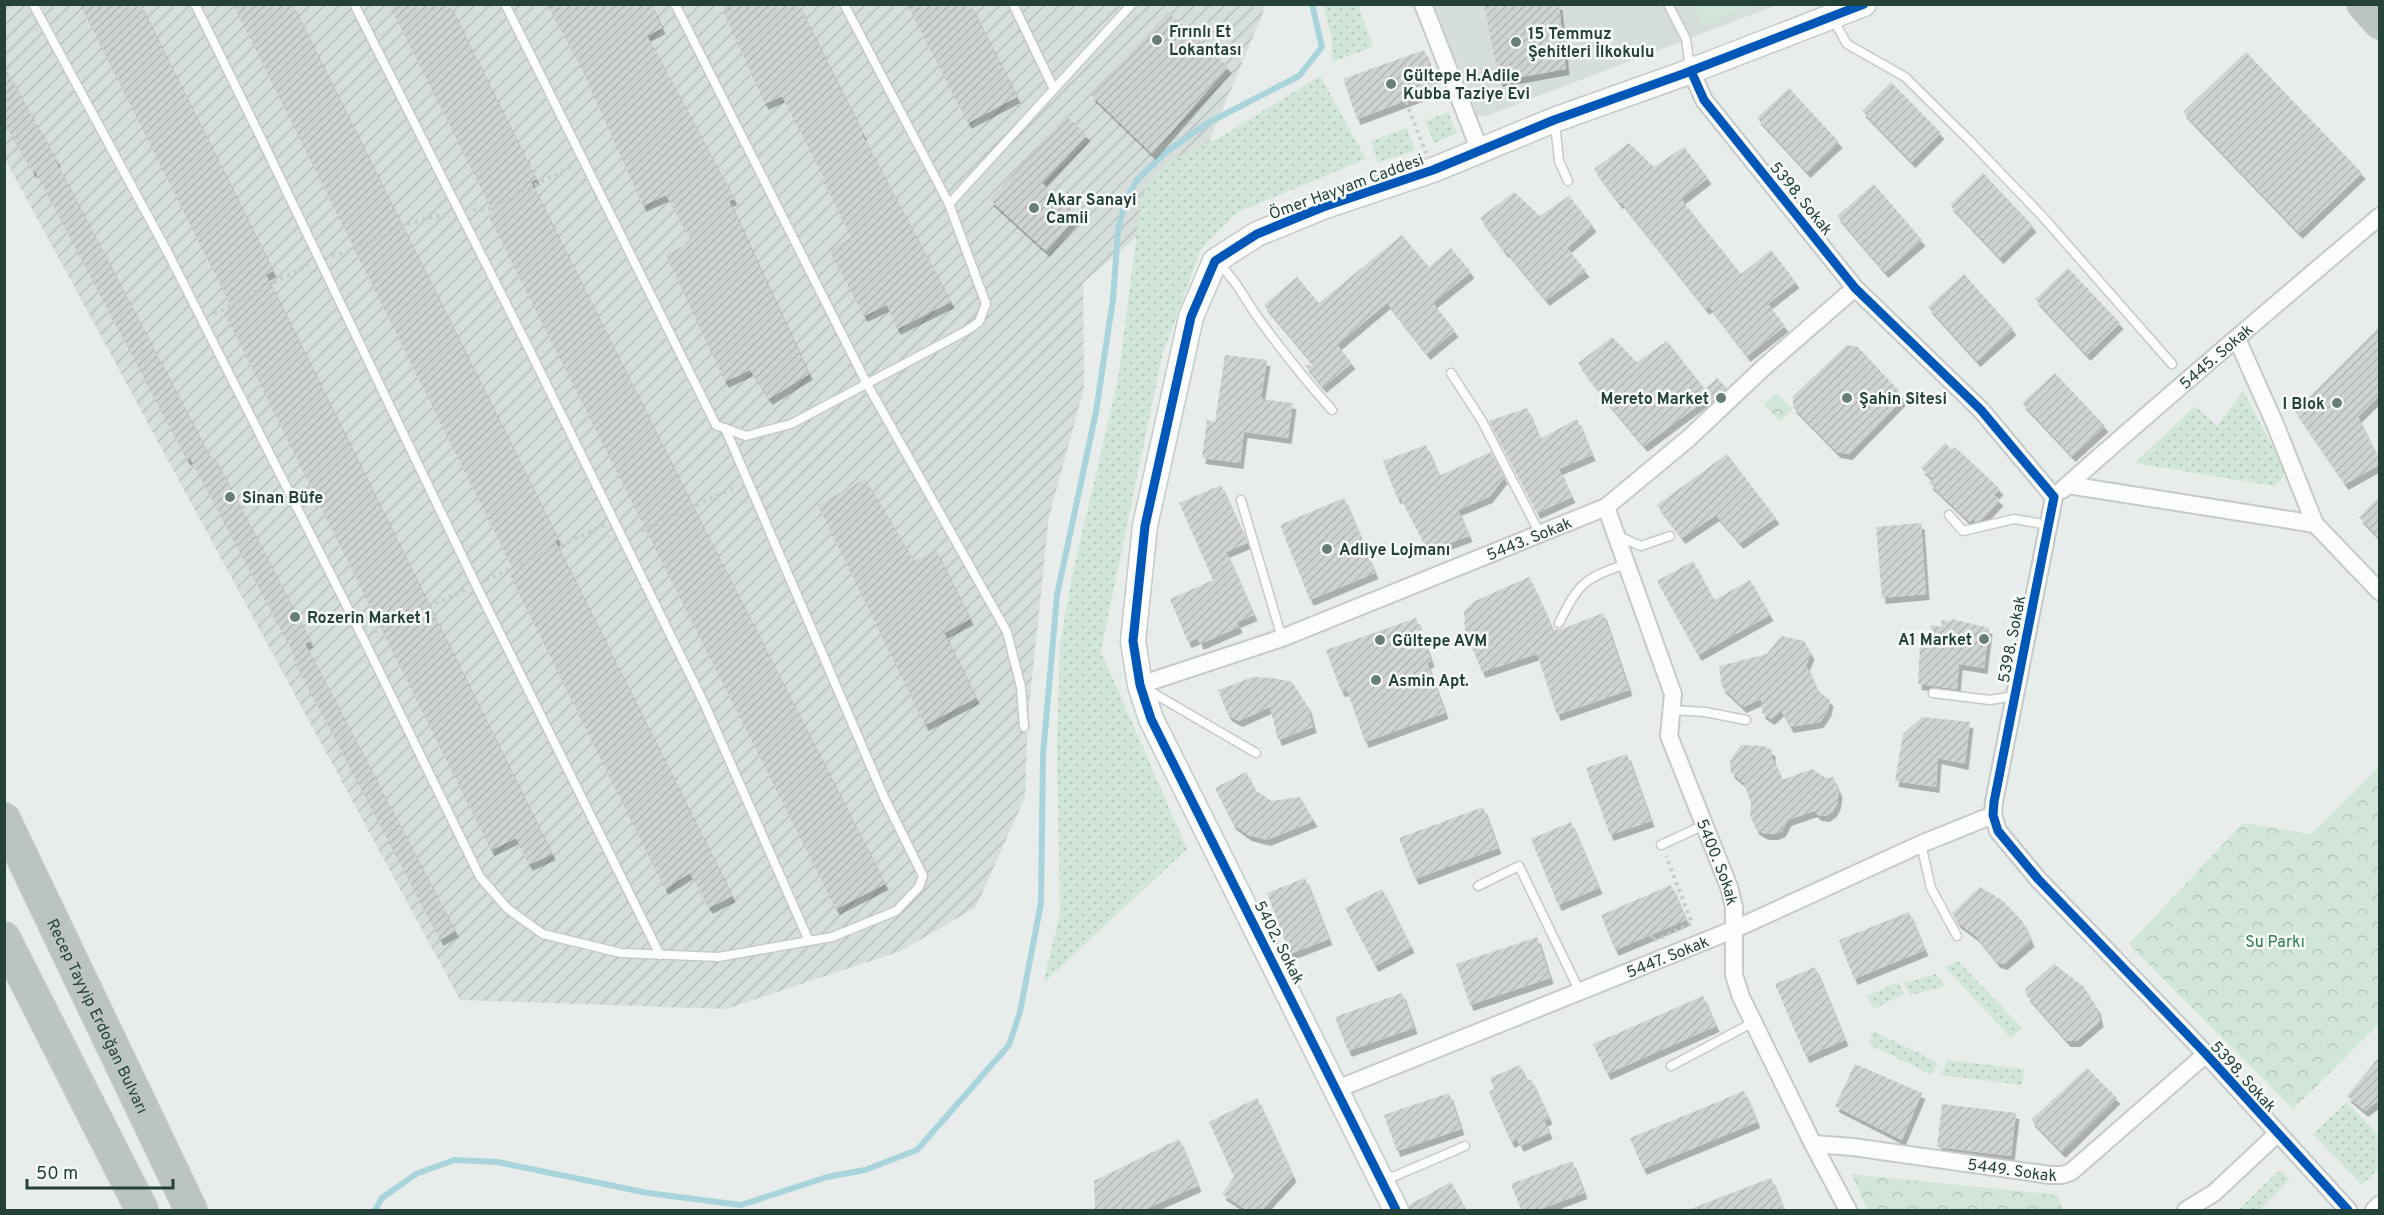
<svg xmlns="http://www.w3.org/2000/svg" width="2384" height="1215" font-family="Overpass,sans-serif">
	<defs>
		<pattern id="industrial-furrows" width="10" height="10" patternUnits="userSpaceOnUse" patternTransform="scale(1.5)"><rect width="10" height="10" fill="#d6dedb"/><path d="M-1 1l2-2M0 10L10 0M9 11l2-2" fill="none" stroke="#b8c0bd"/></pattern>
		<pattern id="grass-dots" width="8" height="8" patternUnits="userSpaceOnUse" patternTransform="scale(1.5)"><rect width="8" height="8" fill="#d1e6d8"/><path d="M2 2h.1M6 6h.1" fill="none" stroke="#b3c6ba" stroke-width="1.8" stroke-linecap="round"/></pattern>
		<pattern id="park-crowns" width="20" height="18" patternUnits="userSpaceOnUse" patternTransform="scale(1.5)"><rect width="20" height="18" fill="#d1e6d8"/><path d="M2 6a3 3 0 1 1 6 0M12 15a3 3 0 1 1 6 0" fill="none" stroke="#b3c6ba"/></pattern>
		<pattern id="building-hatch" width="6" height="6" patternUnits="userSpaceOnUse" patternTransform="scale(1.5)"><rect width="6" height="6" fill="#cfd4d2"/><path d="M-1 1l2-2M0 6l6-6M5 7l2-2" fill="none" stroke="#b2b7b5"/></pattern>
		<filter id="shadow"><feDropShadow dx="3.5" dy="6" stdDeviation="0" flood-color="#0004"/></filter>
	</defs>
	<rect width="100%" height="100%" fill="#e8edeb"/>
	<polygon fill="#d6dedb" points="1433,5 1777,5 1486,116 1475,115"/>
	<polygon fill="url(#industrial-furrows)" points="4,5 1264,5 1263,13 1187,194 1083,283 1084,388 1049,517 1028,717 1025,797 976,907 901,951 726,1009 460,1000 5,159"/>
	<g fill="url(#grass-dots)">
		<polygon points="1323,5 1358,5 1373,47 1332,62 1332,38"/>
		<polygon points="1320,76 1366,159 1238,212 1201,249 1162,356 1101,651 1187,849 1043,983 1060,914 1057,749 1060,644 1072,576 1118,380 1141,200 1148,182 1173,159 1224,135"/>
		<polygon points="1448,112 1457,133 1434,143 1425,121"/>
		<polygon points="1407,128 1415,150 1378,163 1371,141"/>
		<polygon points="2243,391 2283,466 2283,477 2275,486 2135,463 2195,406 2217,426"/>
		<polygon points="1958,961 2022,1028 2011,1038 1945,967"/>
		<polygon points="1936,974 1945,986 1910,995 1904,983"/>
		<polygon points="1898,982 1904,994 1874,1009 1867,996"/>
		<polygon points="1873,1031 1937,1062 1932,1075 1869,1044"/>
		<polygon points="1947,1060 2024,1069 2022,1085 1941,1075"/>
		<polygon points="2347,1102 2379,1136 2379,1168 2362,1185 2313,1134"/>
		<polygon points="2280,1170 2290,1179 2260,1210 2238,1210"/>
	</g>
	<g fill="url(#park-crowns)">
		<polygon points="1776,393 1793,409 1780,421 1764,405"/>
		<polygon points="2379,767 2379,1024 2293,1109 2129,944 2243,823 2311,834"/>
		<polygon points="1851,1174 2058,1195 2063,1210 1868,1210"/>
	</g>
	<polygon fill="#d1e6d8" points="1694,5 1694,4 1754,5 1702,26"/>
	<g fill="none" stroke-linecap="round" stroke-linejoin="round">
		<polyline stroke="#a9d4db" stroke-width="6" points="375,1210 382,1198 416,1174 454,1160 497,1162 648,1193 741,1205 827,1177 865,1170 917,1150 1009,1045 1020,1012 1041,903 1043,755 1057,595 1096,412 1113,299 1118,230 1125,202 1137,180 1166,152 1206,124 1299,76 1322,47 1312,4"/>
	</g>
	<g fill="url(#building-hatch)" filter="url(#shadow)">
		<polygon points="80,4 140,4 273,271 266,275 552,854 529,865 516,838 491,850 224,312 232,308"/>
		<polygon points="233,4 292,4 558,539 555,541 732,896 709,908 690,873 665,889 510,575 515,573"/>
		<polygon points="389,4 449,4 536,179 531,182 696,513 885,884 836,909 488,215 493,212"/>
		<polygon points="547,4 651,4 662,28 647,36 734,199 729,201 809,374 769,399 750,370 725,382 666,255 692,241 666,195 643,206 582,69"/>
		<polygon points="735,4 798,4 863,134 862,135 951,302 897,329 887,305 864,316 829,250 851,237 823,180 825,179 782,96 765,104 723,11"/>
		<polygon points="907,4 970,4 1017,97 968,123"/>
		<polygon points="1484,4 1559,4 1566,69 1499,81"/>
		<polygon points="1168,12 1228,67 1152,154 1091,95"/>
		<polygon points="1424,50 1438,89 1357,119 1343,79"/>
		<polygon points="2246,52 2362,173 2299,233 2183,112"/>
		<polygon points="4,66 57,161 56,162 210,457 213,455 310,641 305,644 455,931 440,940 293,659 296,658 190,458 187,460 35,171 33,172 4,122"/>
		<polygon points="1891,82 1941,133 1912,162 1862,111"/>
		<polygon points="1789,88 1839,142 1807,172 1757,118"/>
		<polygon points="1066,116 1087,135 1042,183 1078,215 1046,251 990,200"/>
		<polygon points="1629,143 1654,167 1684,147 1708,178 1681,199 1741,274 1771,250 1796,282 1768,304 1785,326 1747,356 1709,306 1706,309 1621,202 1619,203 1594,169"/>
		<polygon points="1983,173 2033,226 2000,258 1950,205"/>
		<polygon points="1874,184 1922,240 1885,272 1837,216"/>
		<polygon points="1514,192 1540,216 1569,196 1593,226 1567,248 1586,271 1546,300 1506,251 1505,252 1480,218"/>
		<polygon points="1402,235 1429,267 1451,248 1471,272 1433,303 1455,331 1427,354 1387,303 1337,345 1352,363 1323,387 1305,365 1315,366 1264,305 1297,277 1319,303"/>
		<polygon points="2068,268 2120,323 2087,355 2035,299"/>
		<polygon points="1964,274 2013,329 1977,361 1928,307"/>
		<polygon points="2379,327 2379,396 2358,417 2379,460 2379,465 2345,484 2295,411"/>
		<polygon points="1612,337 1637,362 1667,341 1705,389 1717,378 1727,388 1708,406 1704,401 1644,446 1603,397 1578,363"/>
		<polygon points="1847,345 1858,347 1899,391 1902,400 1849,454 1837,452 1793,407 1793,396"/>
		<polygon points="1225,355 1267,360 1261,399 1293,403 1288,438 1244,432 1240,463 1202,458 1207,420 1215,422"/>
		<polygon points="2055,373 2105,426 2072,456 2022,403"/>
		<polygon points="1527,408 1540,439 1577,419 1592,455 1559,469 1572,497 1537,513 1489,421"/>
		<polygon points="1945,443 1952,450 1955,447 2000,489 1994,495 2000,500 1981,520 1976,522 1973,519 1970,522 1929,483 1933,479 1921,468"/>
		<polygon points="1426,445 1439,476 1491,452 1504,478 1489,497 1458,510 1469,536 1428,551 1400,497 1397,498 1383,461"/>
		<polygon points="1727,454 1776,518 1740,543 1716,515 1682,538 1657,505"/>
		<polygon points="865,479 914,561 936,551 970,619 944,633 976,698 925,725 818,505"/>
		<polygon points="1221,485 1247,543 1226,552 1254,615 1237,622 1239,627 1200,644 1198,638 1188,642 1170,599 1213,580 1179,503"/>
		<polygon points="2379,497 2379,538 2359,517"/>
		<polygon points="1344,498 1375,573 1310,600 1280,525"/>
		<polygon points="1921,523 1926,594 1882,598 1876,527"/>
		<polygon points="1693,561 1714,600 1750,580 1770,615 1698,655 1657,581"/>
		<polygon points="1529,577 1553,630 1562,629 1603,613 1629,690 1557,715 1537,654 1482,672 1465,630 1464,611 1473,602"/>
		<polygon points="1416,618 1431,661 1427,663 1445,713 1365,742 1347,690 1341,691 1326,650"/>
		<polygon points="1952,619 1989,628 1984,668 1959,664 1957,689 1918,684 1920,645 1924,633 1931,634 1931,625 1942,627 1941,620 1950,622"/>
		<polygon points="1781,636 1804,641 1811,654 1806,665 1817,690 1830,700 1828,710 1820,722 1790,727 1781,710 1771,719 1762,713 1761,699 1743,707 1722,687 1719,666 1767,654"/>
		<polygon points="1253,677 1273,678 1292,682 1308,707 1313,727 1278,740 1270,707 1239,721 1228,715 1218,690"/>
		<polygon points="1922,717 1970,722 1965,764 1938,758 1936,787 1895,781 1903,734"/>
		<polygon points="1741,745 1763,746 1772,750 1772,758 1782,780 1812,769 1826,778 1833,777 1839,792 1837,804 1833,811 1826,816 1818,815 1814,811 1788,820 1782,831 1775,834 1765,834 1756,829 1750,815 1751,803 1744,783 1731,772 1730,761"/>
		<polygon points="1627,754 1651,821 1610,835 1586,768"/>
		<polygon points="1246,772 1255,790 1272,801 1300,797 1314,821 1267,840 1248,835 1233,824 1215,788"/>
		<polygon points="1483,807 1498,848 1415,879 1399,838"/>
		<polygon points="1571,822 1599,888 1558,905 1531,839"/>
		<polygon points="1305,878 1329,939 1290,954 1267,893"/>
		<polygon points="1671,885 1686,920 1615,950 1601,915"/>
		<polygon points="1980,887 2002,900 2023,922 2031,941 2004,964 1997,962 1976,936 1957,922 1952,913"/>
		<polygon points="1382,889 1411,947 1375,966 1345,908"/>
		<polygon points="1909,912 1925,950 1854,979 1839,940"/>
		<polygon points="1537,937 1550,978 1470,1005 1456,964"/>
		<polygon points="2054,964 2084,987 2097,1008 2100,1021 2077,1041 2067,1041 2027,996 2025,989"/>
		<polygon points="1815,967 1845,1040 1806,1057 1775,984"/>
		<polygon points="1402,993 1414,1028 1348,1051 1335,1017"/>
		<polygon points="1703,996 1716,1026 1607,1074 1593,1044"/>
		<polygon points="2379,1057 2379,1100 2365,1111 2347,1096"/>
		<polygon points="1855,1064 1922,1093 1902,1140 1835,1106"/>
		<polygon points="1520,1065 1527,1081 1531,1079 1549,1118 1544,1121 1549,1133 1520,1146 1517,1139 1511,1142 1489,1092 1494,1089 1490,1078"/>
		<polygon points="2087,1068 2117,1098 2062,1152 2031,1120"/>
		<polygon points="1744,1091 1757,1122 1643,1169 1630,1138"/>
		<polygon points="1449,1093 1461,1129 1397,1151 1384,1115"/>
		<polygon points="1257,1098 1293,1176 1262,1210 1247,1210 1222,1194 1234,1177 1209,1122"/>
		<polygon points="1942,1104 2016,1113 2011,1156 1937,1147"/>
		<polygon points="1179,1139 1198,1186 1143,1210 1095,1210 1094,1181"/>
		<polygon points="1572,1161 1584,1193 1538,1210 1521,1210 1511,1184"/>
		<polygon points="1771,1178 1784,1210 1691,1210 1690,1209"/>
		<polygon points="1451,1182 1466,1210 1410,1210 1409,1205"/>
	</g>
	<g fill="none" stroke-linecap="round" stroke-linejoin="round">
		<g stroke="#c5cac8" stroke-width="11">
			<g id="lane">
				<polyline points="33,4 168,253 363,638 480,877 508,909 543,934 621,953 719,957 832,937 896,911 919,887 923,876 884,797 725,428"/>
				<polyline points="195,4 261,138 476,585 660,955"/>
				<polyline points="354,4 525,341 704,703 809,941"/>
				<polyline points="505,4 716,425 746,436 791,424 966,331 979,322 986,304 949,204 844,4"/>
				<polyline points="675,4 867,384 1007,632 1021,687 1024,727"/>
				<polyline points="1013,4 1054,89"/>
				<polyline points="1668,4 1686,39 1690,68"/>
				<polyline points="1833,19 1847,44 1905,77 1970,141 2043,217 2172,364"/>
				<polyline points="1555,124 1559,161 1568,181"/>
				<polyline points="949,204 1132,4"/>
				<path d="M1218 263C1237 281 1244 298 1259 319 1282 351 1306 381 1332 410"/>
				<polyline points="1451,373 1482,421 1540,534"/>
				<polyline points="1241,500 1282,638"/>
				<polyline points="1949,515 1963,531 2014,519 2049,525"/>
				<polyline points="1618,536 1641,546 1670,536"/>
				<path d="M1559 623C1579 583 1583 579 1626 564"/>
				<polyline points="1148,690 1256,753"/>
				<polyline points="1933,693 1990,700 2015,696"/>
				<polyline points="1672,710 1705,712 1746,720"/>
				<polyline points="1921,844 1931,888 1957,936"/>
				<polyline points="1661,845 1704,825"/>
				<polyline points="1478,886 1519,866 1579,990"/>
				<polyline points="1671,1066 1754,1022"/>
				<polyline points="1384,1177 1395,1176 1465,1146"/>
			</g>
		</g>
		<g stroke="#c5cac8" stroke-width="20">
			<g id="street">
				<polyline points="1423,4 1480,151"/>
				<polyline points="1691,71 1704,100 1855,288 1981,410 2054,497 1994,802 1993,815 1998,831 2038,879 2206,1054 2348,1210"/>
				<polyline points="2068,485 2315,524 2275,424 2237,339"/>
				<path id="s1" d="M2062 490C2166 397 2273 307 2380 216"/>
				<path id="s2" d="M1606 507 1673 694 1669 736 1729 887 1734 907V975L1741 997 1813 1144 1848 1210"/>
				<polyline points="2315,524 2380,592"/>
				<path id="s3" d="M1140 685 1282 638 1606 507 1689 438 1763 368 1855 288"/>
				<path id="s4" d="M1337 1089 1735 929 1921 844 1993 815"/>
				<path id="s5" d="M1813 1144 1853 1147 2050 1175H2062L2071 1172 2206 1054"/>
				<polyline points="2186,1210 2214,1193 2277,1134"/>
				<polyline points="2374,1210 2380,1204"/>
			</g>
		</g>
		<g stroke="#c3cbc8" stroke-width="27">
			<polyline id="secondary" points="1396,1210 1151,719 1140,685 1133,641 1145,526 1191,317 1215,261 1257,234 1323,207 1433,170 1554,120 1683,74 1864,4"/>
		</g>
		<g stroke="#c3ccc9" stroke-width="34">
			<g id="highway">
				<polyline points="2363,4 2380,23"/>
				<path id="s6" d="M4 819 191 1210"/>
				<polyline points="4,938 142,1210"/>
			</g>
		</g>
		<g stroke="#c3ccca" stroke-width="4" stroke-dasharray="3 4.5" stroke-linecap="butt">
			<polyline points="1406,102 1426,153"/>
			<polyline points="473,210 489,209 572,166"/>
			<polyline points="332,256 349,252 407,224 445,214"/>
			<polyline points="214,314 308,265"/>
			<polyline points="635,534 737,486"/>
			<polyline points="486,580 604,525"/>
			<polyline points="374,632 465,590"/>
			<polyline points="1651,935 1653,941 1692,923 1666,856"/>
		</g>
		<use href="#lane" stroke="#fcfcfc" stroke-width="8"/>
		<use href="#street" stroke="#fcfcfc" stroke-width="16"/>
		<use href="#secondary" stroke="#fcfcfc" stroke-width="24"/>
		<use href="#highway" stroke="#bcc4c2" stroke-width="32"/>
		<g stroke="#f7fbf9" stroke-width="13">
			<g id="cycleway">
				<polyline points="1691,71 1704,100 1855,288 1981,410 2054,497 1994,802 1993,815 1998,831 2038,879 2206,1054 2348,1210"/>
				<polyline points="1396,1210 1151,719 1140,685 1133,641 1145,526 1191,317 1215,261 1257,234 1323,207 1433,170 1554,120 1683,74 1864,4"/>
			</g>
		</g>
		<use href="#cycleway" stroke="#0057b8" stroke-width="9"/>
	</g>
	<g fill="#697e78" stroke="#f7fbf9" stroke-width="2">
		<circle cx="1157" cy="40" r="6"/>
		<circle cx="1516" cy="42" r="6"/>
		<circle cx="1391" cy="84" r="6"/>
		<circle cx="1034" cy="208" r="6"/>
		<circle cx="1721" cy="398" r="6"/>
		<circle cx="1847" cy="398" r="6"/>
		<circle cx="2337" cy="403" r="6"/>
		<circle cx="230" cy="497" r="6"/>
		<circle cx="1327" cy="549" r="6"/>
		<circle cx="295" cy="617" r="6"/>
		<circle cx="1984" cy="639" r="6"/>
		<circle cx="1380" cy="640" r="6"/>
		<circle cx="1376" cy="680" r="6"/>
	</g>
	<g text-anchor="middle" stroke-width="5" stroke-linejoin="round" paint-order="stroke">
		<g font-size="16" font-weight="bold" fill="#24423a" stroke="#f7fbf9" text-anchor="start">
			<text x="1169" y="37">Fırınlı Et<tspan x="1169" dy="18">Lokantası</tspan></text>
			<text x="1528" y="39">15 Temmuz<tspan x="1528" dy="18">Şehitleri İlkokulu</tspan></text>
			<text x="1403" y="81">Gültepe H.Adile<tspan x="1403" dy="18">Kubba Taziye Evi</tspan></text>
			<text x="1046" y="205">Akar Sanayi<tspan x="1046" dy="18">Camii</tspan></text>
			<text x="1709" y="404" text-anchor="end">Mereto Market</text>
			<text x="1859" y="404">Şahin Sitesi</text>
			<text x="2325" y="409" text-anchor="end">I Blok</text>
			<text x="242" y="503">Sinan Büfe</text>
			<text x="1339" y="555">Adliye Lojmanı</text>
			<text x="307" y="623">Rozerin Market 1</text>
			<text x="1972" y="645" text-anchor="end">A1 Market</text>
			<text x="1392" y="646">Gültepe AVM</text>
			<text x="1388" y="686">Asmin Apt.</text>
		</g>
		<g font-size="16" fill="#24423a" stroke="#f7fbf9">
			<text transform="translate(1346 186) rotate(-20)" y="6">Ömer Hayyam Caddesi</text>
			<text transform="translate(1802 198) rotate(51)" y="6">5398. Sokak</text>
			<text dy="6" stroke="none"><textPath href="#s1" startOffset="204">5445. Sokak</textPath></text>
			<text dy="6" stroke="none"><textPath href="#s3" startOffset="416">5443. Sokak</textPath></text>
			<text transform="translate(2011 639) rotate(-79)" y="6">5398. Sokak</text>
			<text dy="6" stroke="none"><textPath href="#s2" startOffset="376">5400. Sokak</textPath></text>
			<text transform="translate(1280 942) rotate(63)" y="6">5402. Sokak</text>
			<text dy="6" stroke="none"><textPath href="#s4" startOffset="356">5447. Sokak</textPath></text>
			<text dy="6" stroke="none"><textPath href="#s6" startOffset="218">Recep Tayyip Erdoğan Bulvarı</textPath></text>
			<text transform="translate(2244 1076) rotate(48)" y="6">5398. Sokak</text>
			<text dy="6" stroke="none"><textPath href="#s5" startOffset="201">5449. Sokak</textPath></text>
		</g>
		<g font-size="16" fill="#2d7a4b" stroke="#f7fbf9">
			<text x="2275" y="947">Su Parkı</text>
		</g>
	</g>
	<rect width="2384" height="1215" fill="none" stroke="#24423a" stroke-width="12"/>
	<path d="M27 1179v9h146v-9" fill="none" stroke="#24423a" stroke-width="3"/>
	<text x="36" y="1179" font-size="18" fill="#24423a" stroke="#f7fbf9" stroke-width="4.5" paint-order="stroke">50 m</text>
</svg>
